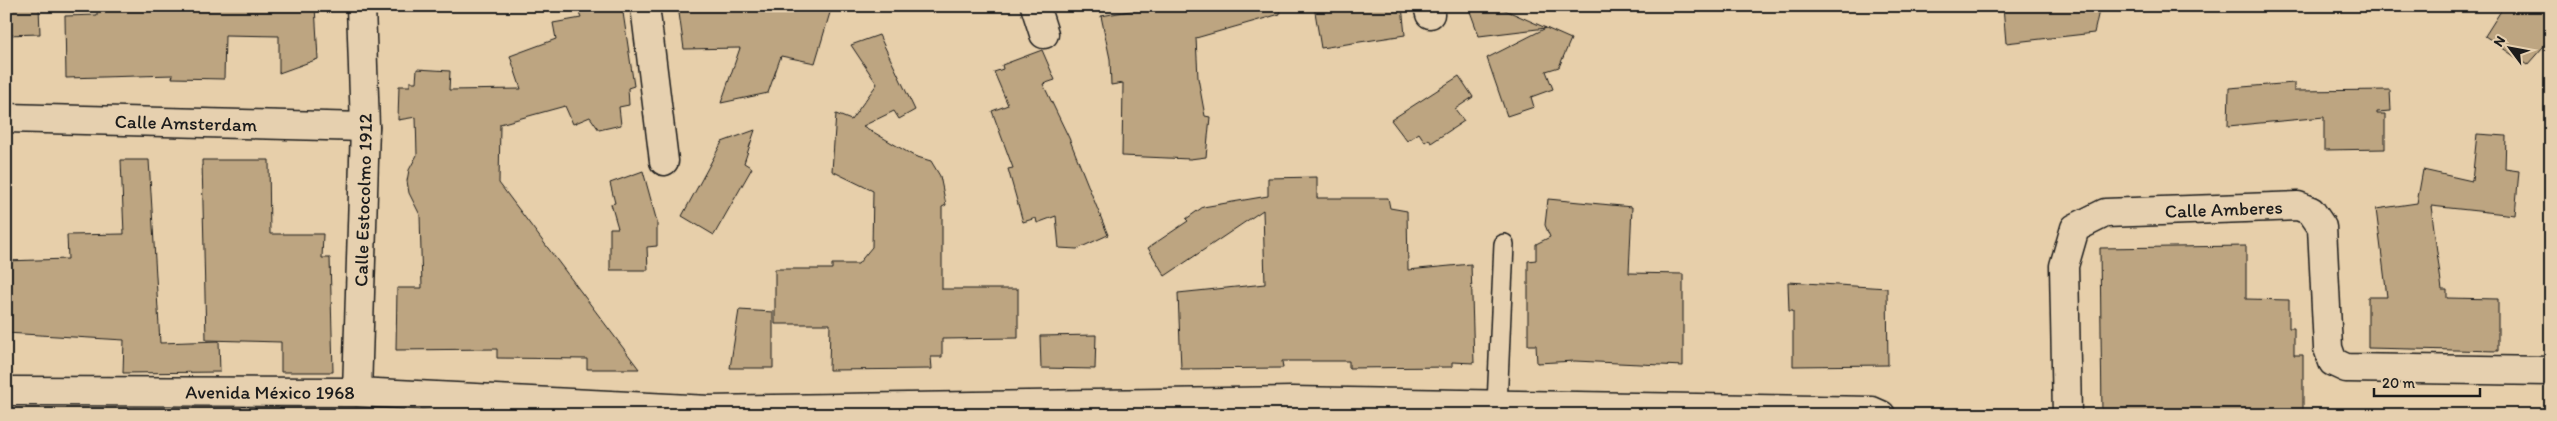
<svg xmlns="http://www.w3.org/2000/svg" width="2557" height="421" font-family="Itim,sans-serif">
	<rect width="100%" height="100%" fill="#e7cfaa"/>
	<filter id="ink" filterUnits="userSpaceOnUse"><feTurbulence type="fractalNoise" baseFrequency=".02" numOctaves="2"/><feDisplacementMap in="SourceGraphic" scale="10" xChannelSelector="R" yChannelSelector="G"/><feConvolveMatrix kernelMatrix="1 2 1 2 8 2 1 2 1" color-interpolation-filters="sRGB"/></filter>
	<g filter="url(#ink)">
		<g fill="#bda581" stroke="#1c1c1c">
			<polygon points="6,6 39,6 40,34 6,35"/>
			<polygon points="121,6 315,6 318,59 279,73 279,36 225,35 224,79 172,78 173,75 66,78 65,16 97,15 97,11 121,11"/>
			<polygon points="576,6 622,6 634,86 628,88 629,105 619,107 621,125 599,130 590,117 573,124 565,106 500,124 499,183 639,369 587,369 587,359 497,358 497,349 396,350 397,288 422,288 420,215 409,193 407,181 409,170 417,155 416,117 398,120 399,86 410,86 410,82 416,82 417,69 450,71 449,90 521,89 510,56 556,39 553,23 581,18"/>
			<polygon points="678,6 832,6 815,63 781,56 768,93 721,103 740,48 684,49"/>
			<polygon points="1158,6 1279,6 1280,14 1196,38 1198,78 1205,116 1210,117 1206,157 1190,159 1122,156 1123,83 1111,85 1110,59 1101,16"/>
			<polygon points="1314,6 1402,6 1405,35 1321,48"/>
			<polygon points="1468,6 1496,6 1571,39 1559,67 1546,71 1553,89 1531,97 1534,107 1507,116 1487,58 1546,28 1479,36"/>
			<polygon points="2003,6 2100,6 2094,33 2006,43"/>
			<polygon points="2504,6 2551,6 2551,38 2527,65 2485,36"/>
			<polygon points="879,35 915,110 899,119 894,111 863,126 914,156 931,161 940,176 946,205 942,207 942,289 1018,289 1018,338 942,339 942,357 931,357 932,369 829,370 830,324 775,324 775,269 832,269 832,264 858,264 872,247 873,191 832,171 836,114 851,120 877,84 851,45"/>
			<polygon points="1042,50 1055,80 1043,84 1069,138 1108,235 1077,249 1059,248 1056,216 1037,223 1036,218 1023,222 1008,169 1013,168 992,111 1008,105 994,72 1003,69 1002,65"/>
			<polygon points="1459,76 1473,97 1455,109 1464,121 1431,143 1429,139 1425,142 1419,133 1407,141 1391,120"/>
			<polygon points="2294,83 2294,91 2390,90 2391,111 2377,112 2377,114 2385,114 2385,149 2324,150 2324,117 2228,126 2229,88"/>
			<polygon points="755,130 744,163 752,168 714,235 682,216 722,142"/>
			<polygon points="2477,134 2506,136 2505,169 2519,171 2515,215 2431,206 2442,290 2447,290 2447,298 2498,299 2498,351 2368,348 2368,297 2387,297 2376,209 2417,203 2423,170 2472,181"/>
			<polygon points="121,160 149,160 160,343 219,341 220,372 123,373 124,340 6,333 6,261 68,259 67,235 124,234"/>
			<polygon points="202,160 269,160 270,234 323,234 322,258 330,258 333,372 281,372 281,342 206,340"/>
			<polygon points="643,171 657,222 657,246 647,247 648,270 610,270 610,228 618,228 611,204 615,203 610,183"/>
			<polygon points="1317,177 1317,198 1388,198 1390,208 1407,211 1408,270 1471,264 1474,363 1452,362 1452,367 1349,368 1349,361 1282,361 1283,368 1181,369 1178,293 1265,284 1263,210 1165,276 1148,248 1188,221 1186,219 1203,207 1268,196 1268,178"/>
			<polygon points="1548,199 1632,207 1629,273 1683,274 1683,366 1575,361 1537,363 1536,345 1528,345 1528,261 1536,260 1536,244 1550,237 1545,225"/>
			<polygon points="2246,246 2246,299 2289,300 2289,328 2294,328 2294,355 2303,355 2303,415 2102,415 2100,248"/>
			<polygon points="1788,282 1887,288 1888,365 1793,366 1793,311 1789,311"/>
			<polygon points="739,310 773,312 773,368 730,368"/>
			<polygon points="1096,335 1095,369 1041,368 1040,336"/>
		</g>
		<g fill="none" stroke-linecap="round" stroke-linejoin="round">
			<g stroke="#1c1c1c" stroke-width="22">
				<polyline id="lane" points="1497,405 1504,244"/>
			</g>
			<g stroke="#1c1c1c" stroke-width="31">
				<g id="street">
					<polyline points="645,6 664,161"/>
					<polyline points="1035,6 1044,34"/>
					<polyline points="1428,6 1430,14"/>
					<path id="s1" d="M6 118 365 127"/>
					<path id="s2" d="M6 391 357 392 709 410 1292 401 1872 411 1881 415"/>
					<path id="s3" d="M357 392 365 127 361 6"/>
					<path id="s4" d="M2067 415 2064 266 2075 228 2105 213 2298 206 2311 211 2322 227 2328 348 2333 362 2346 368 2551 371"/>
				</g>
			</g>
			<use href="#lane" stroke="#e6d0af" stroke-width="19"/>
			<use href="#street" stroke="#e6d0af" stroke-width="28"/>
		</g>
	</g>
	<g text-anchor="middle" stroke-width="4" stroke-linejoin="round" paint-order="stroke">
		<g font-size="19" fill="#1c1c1c" stroke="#e6d0af">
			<text dy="7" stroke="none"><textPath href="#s1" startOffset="180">Calle Amsterdam</textPath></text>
			<text dy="7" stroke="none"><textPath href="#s3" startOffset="192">Calle Estocolmo 1912</textPath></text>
			<text dy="7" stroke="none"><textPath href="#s4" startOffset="341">Calle Amberes</textPath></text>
			<text dy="7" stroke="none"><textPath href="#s2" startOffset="264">Avenida México 1968</textPath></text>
		</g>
	</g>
	<rect width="2557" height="421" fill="none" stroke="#e6d0af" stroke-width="25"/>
	<rect x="12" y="12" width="2532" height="396" fill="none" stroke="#1c1c1c" stroke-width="2" filter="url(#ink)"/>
	<g transform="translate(2510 48) rotate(302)" stroke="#e6d0af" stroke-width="4" paint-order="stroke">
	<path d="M0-4L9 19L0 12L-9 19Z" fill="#1c1c1c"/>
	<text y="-8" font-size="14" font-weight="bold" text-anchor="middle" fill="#1c1c1c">N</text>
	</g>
	<path d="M2374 388v8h106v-8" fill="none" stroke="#1c1c1c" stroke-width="2.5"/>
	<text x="2382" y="388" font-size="15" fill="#1c1c1c" stroke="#e6d0af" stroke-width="4" paint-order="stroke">20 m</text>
</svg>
